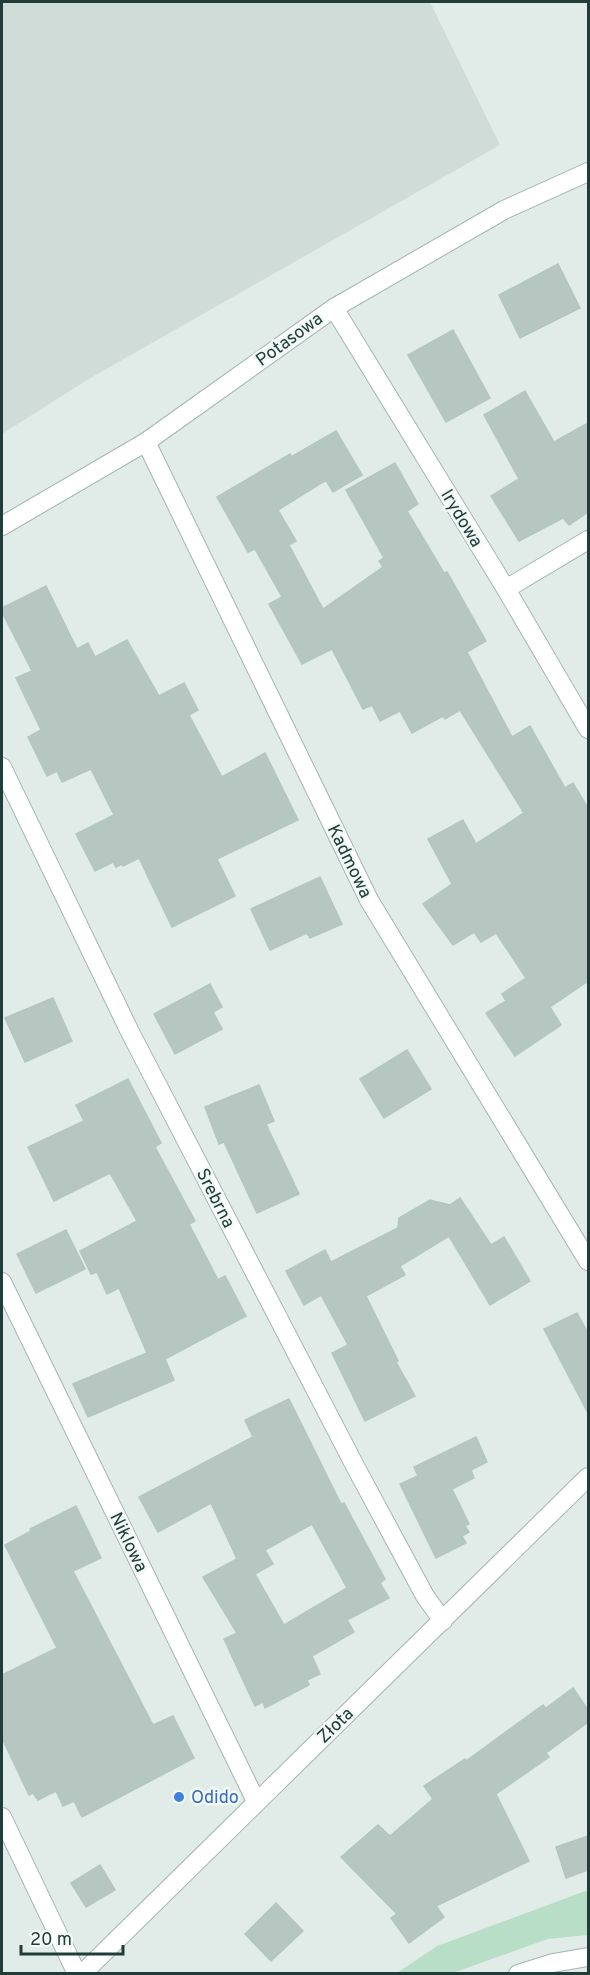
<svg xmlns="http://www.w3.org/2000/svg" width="590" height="1975" font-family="Overpass,sans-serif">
	<rect width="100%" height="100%" fill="#e1ece9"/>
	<polygon fill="#cfdcd8" points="2,2 430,2 500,145 87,380 2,434"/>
	<polygon fill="#b9dec8" points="588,1890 588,1935 548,1939 453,1973 397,1973 437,1946"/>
	<g fill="#b6c7c2" stroke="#b3c6c1" stroke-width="1.5" fill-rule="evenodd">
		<polygon points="558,264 580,308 520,338 499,295"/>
		<polygon points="453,330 490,398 446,422 408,355"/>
		<polygon points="525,391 554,442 588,423 588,512 569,525 563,518 519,541 491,496 519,479 484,415"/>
		<polygon points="336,431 362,475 333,492 326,480 278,510 296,541 289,545 323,609 383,567 379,561 384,558 346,490 395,463 418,504 407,511 444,573 447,572 486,641 467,652 512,737 530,726 565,788 573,783 588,808 588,981 550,1007 561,1025 515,1056 486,1013 506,1001 502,994 526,978 496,933 481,942 474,932 453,945 423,904 452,884 428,839 463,820 476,844 524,813 460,710 445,719 443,716 412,733 400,711 380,721 372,705 363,709 332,649 302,664 269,604 282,597 255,549 248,552 217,497 290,454 291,457"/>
		<polygon points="46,586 77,649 88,643 95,657 127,640 159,696 184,683 198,710 189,715 222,777 265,753 298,820 217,859 235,896 172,927 139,858 123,866 122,864 116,867 113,862 95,871 76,834 114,815 91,769 62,782 57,771 47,776 28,737 41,730 16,678 32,671 2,612 2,608"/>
		<polygon points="320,877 342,924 310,938 307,933 270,950 251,909"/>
		<polygon points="210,984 222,1007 213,1012 222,1029 175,1054 154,1014"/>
		<polygon points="53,998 72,1041 25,1062 5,1018"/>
		<polygon points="407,1050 431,1089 384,1118 360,1079"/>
		<polygon points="128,1079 161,1143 155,1147 195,1221 189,1224 218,1280 225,1276 246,1316 165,1359 174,1380 88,1417 73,1384 147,1353 119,1288 107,1294 97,1272 91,1274 80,1251 137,1221 110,1173 54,1201 28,1147 84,1121 76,1105"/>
		<polygon points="259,1085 274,1121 266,1124 299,1194 257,1213 224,1142 219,1144 205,1107"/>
		<polygon points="460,1198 491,1245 504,1237 530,1281 490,1305 449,1236 400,1266 405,1275 366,1296 398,1361 396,1362 415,1396 365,1421 332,1353 348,1345 321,1295 304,1305 286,1271 325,1250 331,1262 398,1228 399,1218 430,1200 450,1205"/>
		<polygon points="66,1230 85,1269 36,1293 17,1254"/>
		<polygon points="577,1313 588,1333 588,1413 544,1329"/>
		<path d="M289 1399 341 1504 344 1503 385 1579 380 1583 389 1598 347 1620 354 1632 312 1656 320 1674 307 1680 309 1685 265 1708 263 1702 255 1706 224 1639 237 1633 203 1577 237 1559 211 1503 158 1532 139 1497 253 1437 245 1420ZM312 1524 347 1588 284 1625 255 1574 273 1564 265 1550Z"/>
		<polygon points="476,1437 487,1462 471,1470 474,1478 452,1489 469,1524 465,1526 469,1532 462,1536 466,1543 436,1558 400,1484 418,1476 414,1467"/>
		<polygon points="76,1506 101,1558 73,1571 153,1725 173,1716 194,1758 82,1817 74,1801 63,1806 56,1791 38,1800 33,1793 29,1795 2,1738 2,1675 57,1648 5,1545 31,1531 30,1529"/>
		<polygon points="573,1688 588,1710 588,1722 546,1753 549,1757 496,1794 529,1861 436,1906 444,1917 409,1943 391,1918 397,1914 341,1857 378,1825 390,1836 433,1799 424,1786 465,1759 466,1761 543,1705 546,1708"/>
		<polygon points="588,1836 588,1870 566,1878 556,1847"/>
		<polygon points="100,1865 115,1890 86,1907 71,1883"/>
		<polygon points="276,1903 303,1931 271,1961 245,1934"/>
	</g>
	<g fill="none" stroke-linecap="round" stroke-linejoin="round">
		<g stroke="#a4b4b1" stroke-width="20">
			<g id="minor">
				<polyline points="334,308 506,589 588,729"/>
				<polyline points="146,442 369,900 588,1261"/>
				<polyline points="2,526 146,442 334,308 504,210 588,172"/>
				<polyline points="506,589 588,540"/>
				<polyline points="2,767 130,1032 355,1466 425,1596 443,1621"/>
				<polyline points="2,1282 256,1801"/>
				<polyline points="2,1817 77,1974"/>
				<polyline points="82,1974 588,1477"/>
			</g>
		</g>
		<g stroke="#a4b4b1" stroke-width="20">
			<polyline id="tertiary" points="518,1974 553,1963 588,1957"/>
		</g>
		<use href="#minor" stroke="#fff" stroke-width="18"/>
		<use href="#tertiary" stroke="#fff" stroke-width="18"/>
	</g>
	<circle fill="#3f7fe0" stroke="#f1f8f6" stroke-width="2" cx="179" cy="1797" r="6"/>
	<g text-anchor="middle" stroke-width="5" stroke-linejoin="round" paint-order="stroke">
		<g font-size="18" fill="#213d3a" stroke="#f1f8f6">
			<text transform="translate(289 339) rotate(-36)" y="6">Potasowa</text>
			<text transform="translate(462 518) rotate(59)" y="6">Irydowa</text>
			<text transform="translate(350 861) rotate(64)" y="6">Kadmowa</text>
			<text transform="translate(216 1198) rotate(63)" y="6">Srebrna</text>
			<text transform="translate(129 1542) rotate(64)" y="6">Niklowa</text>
			<text transform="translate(335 1725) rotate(-44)" y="6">Złota</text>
		</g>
		<g font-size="18" fill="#366cbe" stroke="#f1f8f6" text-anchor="start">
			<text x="191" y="1803">Odido</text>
		</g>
	</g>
	<rect width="590" height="1975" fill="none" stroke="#213d3a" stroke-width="6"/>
	<path d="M21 1945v9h102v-9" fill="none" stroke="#213d3a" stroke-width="3"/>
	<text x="30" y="1945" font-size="18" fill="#213d3a" stroke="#f1f8f6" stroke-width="4.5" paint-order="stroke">20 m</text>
</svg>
